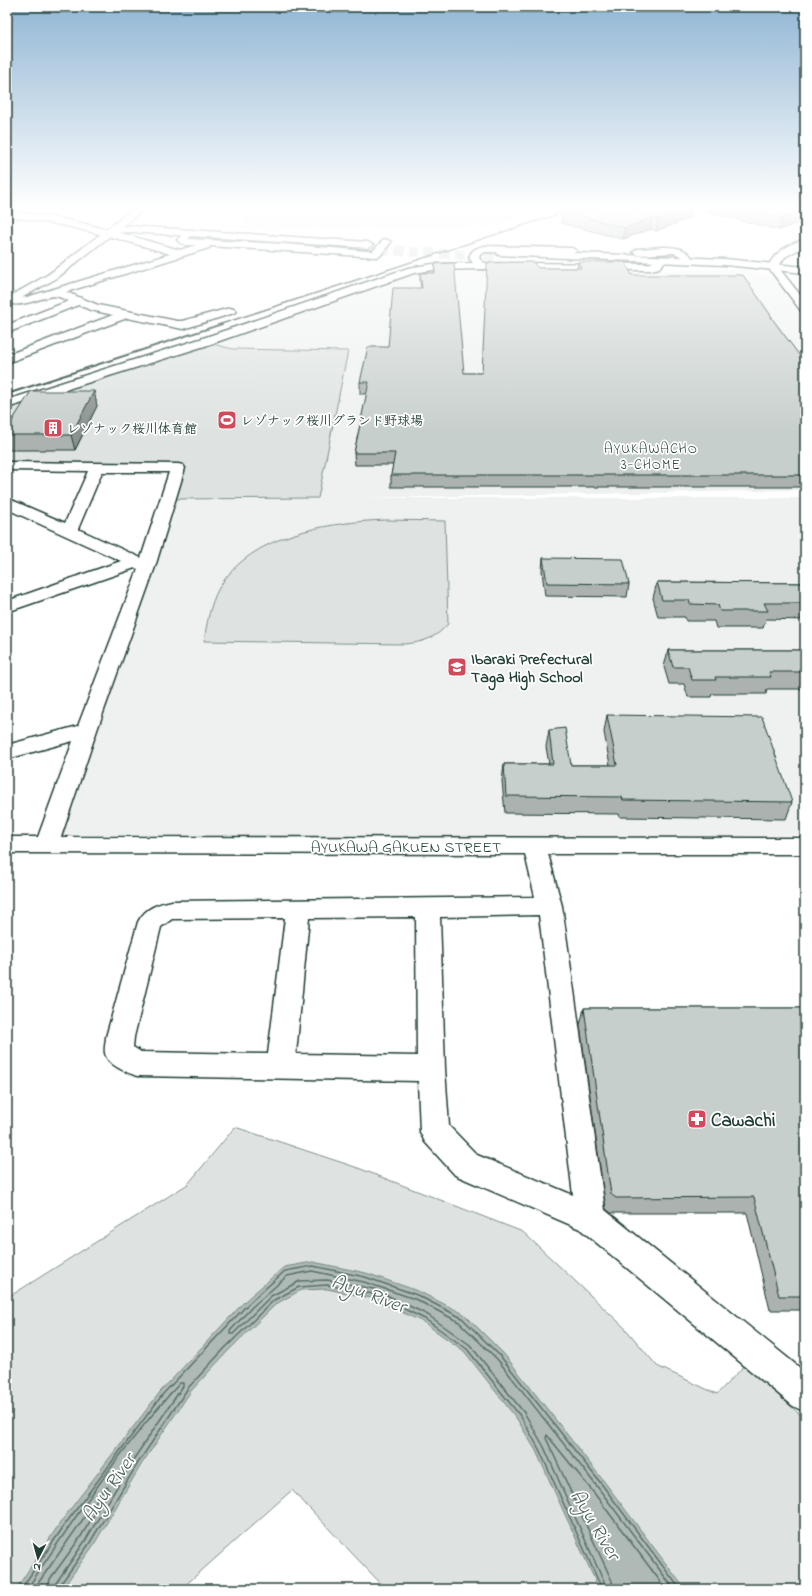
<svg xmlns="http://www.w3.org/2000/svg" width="812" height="1596" font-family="'Indie Flower','Klee One',sans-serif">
	<rect width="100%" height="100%" fill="#fff"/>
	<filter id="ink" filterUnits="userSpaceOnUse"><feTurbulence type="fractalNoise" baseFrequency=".025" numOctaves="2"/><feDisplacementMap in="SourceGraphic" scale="8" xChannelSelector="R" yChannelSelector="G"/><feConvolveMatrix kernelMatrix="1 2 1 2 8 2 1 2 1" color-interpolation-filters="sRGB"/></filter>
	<g filter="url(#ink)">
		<g fill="#eef1f0">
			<polygon points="248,209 544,209 491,227 241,229"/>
			<polygon points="745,269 774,278 805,322 805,490 356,498 805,498 805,835 47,845 169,499 318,498 233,349 204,342 412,272"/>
		</g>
		<g fill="#dee3e2" stroke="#7e908b">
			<polygon points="204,342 233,349 348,351 318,498 169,499 178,469 7,466 7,404"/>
			<path d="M386 520 445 521 448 624C436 638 422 643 403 644L204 641C207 623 210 604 219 588 250 534 330 522 386 520Z"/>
			<polygon points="235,1127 358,1168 523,1232 624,1327 657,1366 717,1394 745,1365 805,1419 805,1589 386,1589 292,1490 181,1589 7,1589 7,1298 188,1184"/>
		</g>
		<polygon fill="#afbab7" stroke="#758883" points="313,1262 366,1273 418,1291 464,1314 504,1354 606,1484 685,1589 599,1589 536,1451 517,1419 464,1351 423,1322 371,1298 327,1289 301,1290 276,1304 228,1351 191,1391 141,1465 93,1546 62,1589 16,1589 62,1520 160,1392 245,1301 284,1267"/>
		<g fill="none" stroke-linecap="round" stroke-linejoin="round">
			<g stroke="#596f68" stroke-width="1.5">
				<polyline points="21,1589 66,1523 163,1394 248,1304 285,1271 313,1266 365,1277 417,1295 462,1318 501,1357 603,1486 680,1589"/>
				<path d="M27 1589C73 1520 124 1444 180 1383H183V1386L133 1460 85 1541 56 1583 54 1589"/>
				<polyline points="34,1589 105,1488 108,1487 109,1490 80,1538 50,1579 48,1589"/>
				<polyline points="59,1589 60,1585 89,1544 138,1463 188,1388 225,1348 274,1300 299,1287 327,1285 373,1294 425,1319 467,1349 521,1417 539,1449 602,1589"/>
				<polyline points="607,1589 544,1447 525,1414 470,1345 428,1315 374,1289 327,1280 300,1281 271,1296 233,1334 230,1334 230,1331 252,1307 287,1276 312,1271 364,1282 415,1299 459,1322 498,1360 599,1489 674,1589"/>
				<polyline points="613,1589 612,1581 546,1438 547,1435 594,1493 666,1589"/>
			</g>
			<polyline stroke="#d2d8d6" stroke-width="10" stroke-dasharray="10 5" stroke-linecap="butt" points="365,249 501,257"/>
			<g stroke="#1f3d34" stroke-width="3">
				<g id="minor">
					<path d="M7 211C67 216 123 234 180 250L196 245C189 245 182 246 177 240L183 234 186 233 191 236 188 239 284 244 368 251H373L383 240 386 239 391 242 380 256 376 257 210 246 209 248 66 292 98 305 177 321H182L230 308 234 309 236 311 234 313 183 329 127 318 7 363V355L113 315 91 310 78 305 7 333V325L69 301C64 299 58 296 54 296 38 298 23 308 7 303V299L27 297 170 254C116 238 63 222 7 217Z"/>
					<path d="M805 239V246L785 257 778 267 805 301V312L801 311 768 267C773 253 791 243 805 239Z"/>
					<path d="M484 246 572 248 577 251 572 254 485 252 480 255 479 258 484 263 648 264 659 260 664 263 659 268 651 270 481 269 433 270 414 273 208 345 7 408V400L200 339 408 268 433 264 473 263 469 258C471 250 476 248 484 246Z"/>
					<path d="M663 247C675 247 688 248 693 260L692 262H684L682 257 674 253 638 255 633 252 638 249Z"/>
					<path d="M7 462 178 464 183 465 185 468 155 567 97 730 61 837 805 838V854H548L562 906 605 1210 805 1372V1412L793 1406 580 1229 455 1175 425 1142 420 1132 418 1081 137 1076C126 1072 107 1065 105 1053 104 1048 106 1042 106 1037L138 922C145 908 157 904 172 901L535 897 525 854 7 853V837H38L73 741 7 759V745L78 726 138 569 135 568 7 612V601L121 561 7 509V498L65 523 88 471 7 470ZM102 472H169L141 558 78 529ZM539 915 573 1195 477 1155 449 1126 445 1069 440 917ZM416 917 417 1056 296 1054 309 918ZM285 918 268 1054 141 1052 133 1047 134 1037 161 927 172 919Z"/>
				</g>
			</g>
			<g stroke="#1f3d34" stroke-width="3">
				<g id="major">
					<polygon points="131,226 368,242 373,245 368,248 131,232 113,233 108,230 113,227"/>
					<polygon points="502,250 725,259 805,267 805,273 725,265 498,255 497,253 498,251"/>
				</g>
			</g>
			<g stroke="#1f3d34" stroke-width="3">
				<polygon id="highway" points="133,209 144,209 57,278 7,306 7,298 49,274"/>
			</g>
			<use href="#minor" fill="#fff" fill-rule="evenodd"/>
			<use href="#major" fill="#fff" fill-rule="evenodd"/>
			<use href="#highway" fill="#fff" fill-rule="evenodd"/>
			<polyline stroke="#1f3d34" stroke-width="1.5" points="218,325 574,209"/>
			<polyline stroke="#1f3d34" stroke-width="2" points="7,394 222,324"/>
		</g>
		<g fill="#abb2af" stroke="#1f3d34">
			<polygon points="569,209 692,209 691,218 656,231 651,229 623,239 561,223 562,211"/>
			<polygon points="707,209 805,209 805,220 779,230 707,212"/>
			<polygon points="578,262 632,275 772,317 772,319 805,363 805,487 391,487 391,475 393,465 355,465 354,453 367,394 360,394 360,382 388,347 421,288 420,282 420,273 434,273 435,264 464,373 482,373 538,268 577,268"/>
			<polygon points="94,391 97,406 75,450 8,450 7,448 7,429"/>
			<polygon points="543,558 629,584 627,597 545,596 542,571"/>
			<polygon points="657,582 805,583 805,620 766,619 763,628 716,628 714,621 686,621 685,617 658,617 653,598"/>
			<polygon points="668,650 805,650 805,689 767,689 766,694 712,694 711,697 688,697 684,684 669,684 664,667"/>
			<polygon points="607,715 792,802 786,819 620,817 619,814 505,813 502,781 504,764 549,764 546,747 549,730 571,765 610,765 604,732"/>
			<polygon points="584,1008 805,1008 805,1310 770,1310 747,1213 611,1213 606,1209 580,1025"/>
		</g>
		<g fill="#8b918f" stroke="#1f3d34">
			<polygon points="686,209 692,209 691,218 656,231 658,219"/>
			<polygon points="805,210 805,220 779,230 782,218"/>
			<polygon points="652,218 651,229 623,239 625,228"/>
			<polygon points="94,391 97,406 75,450 71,435"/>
		</g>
		<g fill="#c7cfcc" stroke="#1f3d34">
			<polygon points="569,209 686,209 658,219 652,218 625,228 562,211"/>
			<polygon points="742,209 805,209 805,210 782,218"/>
			<polygon points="533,262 538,268 581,268 578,262 625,262 632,275 743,275 772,317 771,317 805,363 805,475 391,475 395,453 354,453 369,382 360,382 368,347 388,347 393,288 422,288 420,273 435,273 435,264 454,263 464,373 482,373 487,263"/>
			<polygon points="31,391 94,391 71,435 7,435 7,429"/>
			<polygon points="543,558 623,559 629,584 547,583"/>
			<polygon points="657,582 805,583 805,603 764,603 768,611 720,611 718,605 690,604 689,600 662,600"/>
			<polygon points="668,650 805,650 805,672 769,672 771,677 715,677 716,680 692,680 688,667 673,667"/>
			<polygon points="607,715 762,717 792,802 623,800 622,797 506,796 504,764 553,764 549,730 565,728 571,765 617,765"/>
			<polygon points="584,1008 805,1008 805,1296 779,1296 754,1197 616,1198 611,1194"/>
		</g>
	</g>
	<linearGradient id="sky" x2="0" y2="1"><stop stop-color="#91b6d4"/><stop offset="0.48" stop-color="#fff"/><stop offset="1" stop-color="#fff" stop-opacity="0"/></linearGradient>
	<rect width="812" height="433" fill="url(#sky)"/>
	<defs>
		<g id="stadium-square" transform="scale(1)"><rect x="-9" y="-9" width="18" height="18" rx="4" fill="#d1495b" stroke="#fff"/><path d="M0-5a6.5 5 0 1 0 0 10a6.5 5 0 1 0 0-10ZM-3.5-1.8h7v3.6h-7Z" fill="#fff"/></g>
		<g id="building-square" transform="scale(1)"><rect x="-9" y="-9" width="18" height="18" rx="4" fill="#d1495b" stroke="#fff"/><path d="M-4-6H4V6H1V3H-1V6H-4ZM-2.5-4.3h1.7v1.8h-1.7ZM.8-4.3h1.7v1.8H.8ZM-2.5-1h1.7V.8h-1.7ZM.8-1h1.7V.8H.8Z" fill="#fff"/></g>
		<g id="school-square" transform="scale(1)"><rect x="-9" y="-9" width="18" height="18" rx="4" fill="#d1495b" stroke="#fff"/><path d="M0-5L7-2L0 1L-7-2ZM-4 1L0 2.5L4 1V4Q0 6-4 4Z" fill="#fff"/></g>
		<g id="pharmacy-square" transform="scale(1)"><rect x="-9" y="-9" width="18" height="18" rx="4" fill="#d1495b" stroke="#fff"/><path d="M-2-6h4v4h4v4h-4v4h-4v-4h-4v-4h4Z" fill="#fff"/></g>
	</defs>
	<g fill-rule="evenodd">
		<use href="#stadium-square" x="227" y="420"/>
		<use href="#building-square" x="53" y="428"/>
		<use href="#school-square" x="457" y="667"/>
		<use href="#pharmacy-square" x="697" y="1119"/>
	</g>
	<g text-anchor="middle" stroke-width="3.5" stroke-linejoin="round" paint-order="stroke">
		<g font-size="13" font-weight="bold" fill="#1f3d34" stroke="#fff" text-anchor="start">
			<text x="241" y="425">レゾナック桜川グランド野球場</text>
			<text x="67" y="433">レゾナック桜川体育館</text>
		</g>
		<g font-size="14" letter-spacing="1" fill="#1f3d34" stroke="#fff">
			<text x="651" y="453">AYUKAWACHO<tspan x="651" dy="16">3-CHOME</tspan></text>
		</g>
		<g font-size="16" font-weight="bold" fill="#1f3d34" stroke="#fff" text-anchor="start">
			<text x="471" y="664">Ibaraki Prefectural<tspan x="471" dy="18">Taga High School</tspan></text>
		</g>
		<g font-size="16" fill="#1f3d34" stroke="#fff">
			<text x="406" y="852">AYUKAWA GAKUEN STREET</text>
		</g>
		<g font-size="19" font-weight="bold" fill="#1f3d34" stroke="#fff" text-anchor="start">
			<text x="711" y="1126">Cawachi</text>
		</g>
		<g font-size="20" font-style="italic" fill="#4a625b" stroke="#fff">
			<text transform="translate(369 1293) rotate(20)" y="7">Ayu River</text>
			<text transform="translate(108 1487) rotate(-55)" y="7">Ayu River</text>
			<text transform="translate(596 1524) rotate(59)" y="7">Ayu River</text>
		</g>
	</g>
	<rect width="812" height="1596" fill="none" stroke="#fff" stroke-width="24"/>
	<rect x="12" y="12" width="788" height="1572" fill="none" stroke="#1f3d34" stroke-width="1.5" filter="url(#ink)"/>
	<g transform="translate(38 1558) rotate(186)" stroke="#ffffff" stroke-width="3" paint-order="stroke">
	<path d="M0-3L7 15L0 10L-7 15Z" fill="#1f3d34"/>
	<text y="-6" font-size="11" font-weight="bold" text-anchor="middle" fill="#1f3d34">N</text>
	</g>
</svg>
